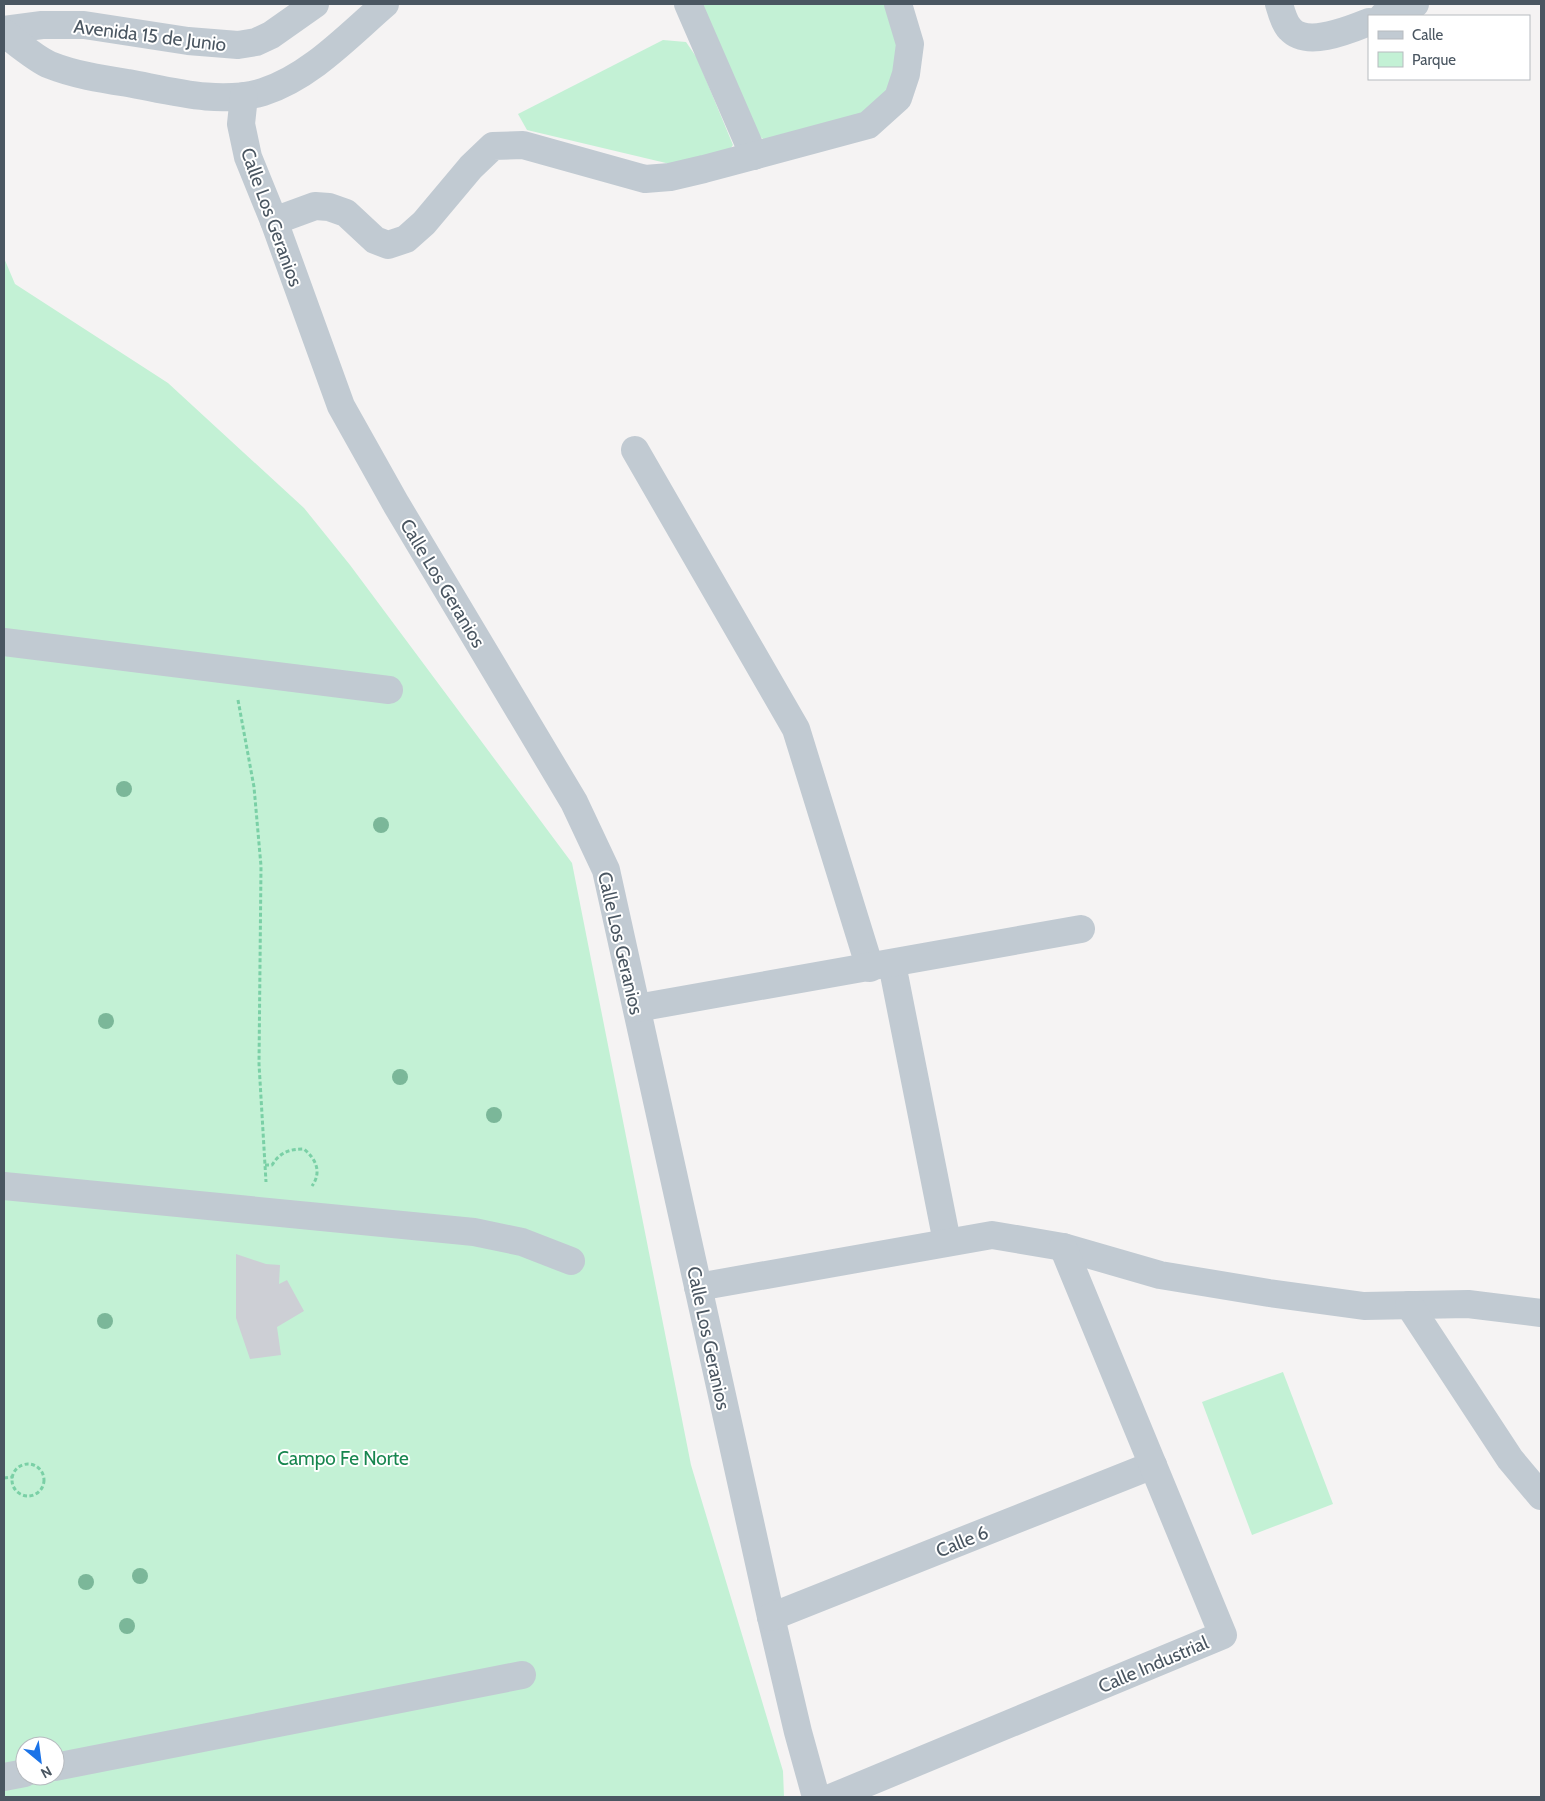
<svg xmlns="http://www.w3.org/2000/svg" width="1545" height="1801" font-family="Cabin,sans-serif">
	<rect width="100%" height="100%" fill="#f5f3f3"/>
	<g fill="#c3f1d5" fill-rule="evenodd">
		<polygon points="699,4 890,4 904,42 880,108 779,143 763,139 749,127"/>
		<polygon points="663,40 686,42 697,58 733,145 727,153 687,168 527,130 518,114"/>
		<path d="M4 258 15 284 168 383 304 508 350 565 572 863 691 1465 783 1771 784 1797H4ZM25 1746H55V1776H25Z"/>
		<polygon points="1283,1372 1333,1504 1252,1535 1202,1402"/>
	</g>
	<polygon fill="#cdcfd5" points="236,1254 266,1264 280,1265 279,1284 287,1280 304,1311 277,1327 281,1355 250,1359 236,1318"/>
	<g fill="none" stroke-linecap="round" stroke-linejoin="round">
		<g stroke="#7ad0a6" stroke-width="3" stroke-dasharray="4 2.5" stroke-linecap="butt">
			<polyline points="238,700 254,787 261,866 259,1064 266,1182"/>
			<path d="M265 1165H272C280 1152 290 1149 304 1149 316 1159 322 1172 312 1186"/>
			<circle cx="28" cy="1480" r="16"/>
			<polyline points="4,1478 13,1477"/>
		</g>
		<g stroke="#c1cad2" stroke-width="28">
			<polyline points="688,4 754,156"/>
			<path d="M1279 4C1281 11 1284 23 1290 29 1307 48 1349 30 1369 22"/>
			<polyline points="1383,16 1415,4"/>
			<polyline points="4,30 42,25 84,25 188,41 238,45 256,42 271,35 315,4"/>
			<path d="M4 33C16 42 37 60 50 65 75 75 102 79 128 83 171 91 219 105 263 92 310 77 348 36 385 4"/>
			<polyline points="244,96 241,124 248,157 274,221 341,406 396,504 574,802 606,870 771,1617 798,1732 816,1797"/>
			<polyline points="274,221 315,206 329,207 346,213 375,240 388,245 406,239 424,223 471,167 493,146 523,145 645,179 670,177 704,169 868,125 898,98 906,74 910,44 898,4"/>
			<polyline points="635,450 796,729 870,968"/>
			<polyline points="4,642 389,690"/>
			<polyline points="892,964 947,1242"/>
			<polyline points="637,1008 1081,929"/>
			<polyline points="4,1186 474,1232 522,1242 571,1261"/>
			<polyline points="698,1287 992,1235 1063,1247 1160,1275 1269,1293 1364,1306 1468,1304 1541,1313"/>
			<polyline points="1409,1305 1510,1459 1541,1496"/>
			<polyline points="771,1617 1153,1465"/>
			<polyline points="55,1767 522,1675"/>
			<polyline points="4,1777 25,1773"/>
			<polyline points="833,1797 1223,1635 1063,1247"/>
		</g>
	</g>
	<g fill="#7bb799">
		<circle cx="124" cy="789" r="8"/>
		<circle cx="381" cy="825" r="8"/>
		<circle cx="106" cy="1021" r="8"/>
		<circle cx="400" cy="1077" r="8"/>
		<circle cx="494" cy="1115" r="8"/>
		<circle cx="105" cy="1321" r="8"/>
		<circle cx="140" cy="1576" r="8"/>
		<circle cx="86" cy="1582" r="8"/>
		<circle cx="127" cy="1626" r="8"/>
	</g>
	<g text-anchor="middle" stroke-width="4" stroke-linejoin="round" paint-order="stroke">
		<g font-size="19" fill="#4a5661" stroke="#fff">
			<text transform="translate(150 35) rotate(7)" y="7">Avenida 15 de Junio</text>
			<text transform="translate(272 217) rotate(70)" y="7">Calle Los Geranios</text>
			<text transform="translate(443 583) rotate(59)" y="7">Calle Los Geranios</text>
			<text transform="translate(621 943) rotate(77)" y="7">Calle Los Geranios</text>
			<text transform="translate(709 1338) rotate(78)" y="7">Calle Los Geranios</text>
			<text transform="translate(962 1541) rotate(-22)" y="7">Calle 6</text>
			<text transform="translate(1153 1664) rotate(-23)" y="7">Calle Industrial</text>
		</g>
		<g font-size="19" fill="#17864f" stroke="#fff">
			<text x="343" y="1465">Campo Fe Norte</text>
		</g>
	</g>
	<rect width="1545" height="1801" fill="none" stroke="#4a5661" stroke-width="10"/>
	<rect x="1368" y="15" width="162" height="65" fill="#ffffff" stroke="#b7bbc0"/>
	<rect x="1378" y="31" width="25" height="8" fill="#c1cad2" stroke="#b7bbc0"/>
	<text x="1412" y="40" font-size="15" fill="#4a5661">Calle</text>
	<rect x="1378" y="52" width="25" height="15" fill="#c3f1d5" stroke="#b7bbc0"/>
	<text x="1412" y="65" font-size="15" fill="#4a5661">Parque</text>
	<g transform="translate(40 1761) rotate(151)"><circle r="24" fill="#ffffff" stroke="#b7bbc0"/>
	<path d="M0-4L9 19L0 12L-9 19Z" fill="#1a73e8"/>
	<text y="-8" font-size="14" font-weight="bold" text-anchor="middle" fill="#4a5661">N</text>
	</g>
</svg>
